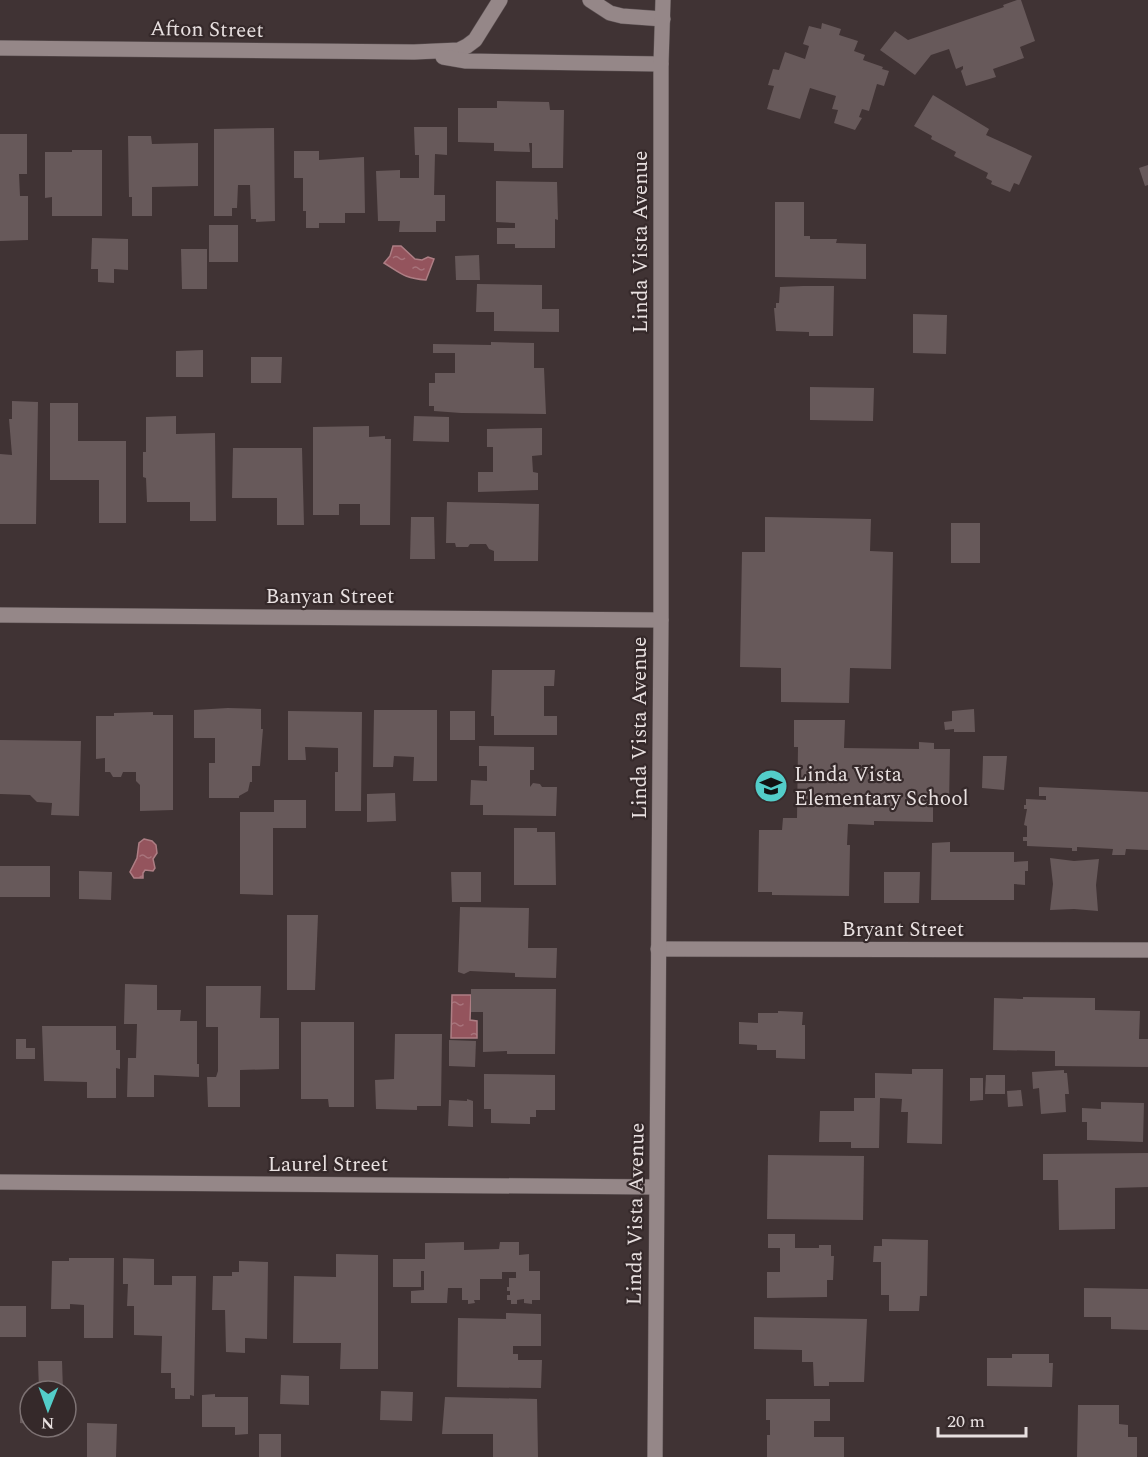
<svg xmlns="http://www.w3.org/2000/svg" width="1148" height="1457" font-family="Spectral,serif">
	<defs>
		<pattern id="water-ripples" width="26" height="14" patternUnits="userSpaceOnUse" patternTransform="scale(1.5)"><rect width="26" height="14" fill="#94545d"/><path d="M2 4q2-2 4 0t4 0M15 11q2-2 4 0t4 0" fill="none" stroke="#a8747c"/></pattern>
	</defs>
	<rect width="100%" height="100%" fill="#403334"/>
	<g fill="url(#water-ripples)" stroke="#ad7e84" stroke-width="1.5">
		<path d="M393 246H401L415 259 422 260 428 257 434 259 426 280C404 278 402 274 384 263L390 256Z"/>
		<polygon points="144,839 152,841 156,845 157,853 153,859 155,868 153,871 145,870 143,873 143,878 134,878 130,872 137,858 139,843"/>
		<polygon points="452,995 471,995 470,1020 477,1021 477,1038 451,1038"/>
	</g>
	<g fill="#67595a">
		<polygon points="1017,0 1021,0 1035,41 1020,47 1024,58 993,69 996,77 966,86 961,71 963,69 963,66 956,69 949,49 931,55 915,75 880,50 895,31 908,40 1004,7 1003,5"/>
		<polygon points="822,23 841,29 839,35 858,41 854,51 865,55 863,60 883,67 882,69 889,71 884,86 877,84 869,111 862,109 859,117 862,118 855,130 834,123 838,110 832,109 836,96 810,88 800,119 767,109 774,86 768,85 773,69 779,70 785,52 805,59 809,46 803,44 809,26 821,29"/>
		<polygon points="933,95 989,129 986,135 1032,156 1019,185 1014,183 1010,192 991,184 992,181 986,178 988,173 954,156 956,152 931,139 932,136 914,126"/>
		<polygon points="497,101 549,102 550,110 564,110 563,168 532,168 532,143 529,143 530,152 494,151 494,143 458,142 458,108 497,108"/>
		<polygon points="414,127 447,127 447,155 435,154 434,195 445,195 445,221 436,221 436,232 399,232 400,221 378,221 376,171 400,170 400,178 419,178 419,155 415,155"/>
		<polygon points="274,128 275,221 256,222 256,219 251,219 250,185 238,185 237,208 232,208 232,216 214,216 214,129"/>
		<polygon points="0,134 27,134 27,174 19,174 20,196 28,196 28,240 0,241"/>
		<polygon points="128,136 151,136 152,144 198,143 198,186 152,187 152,216 132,216 132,197 129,197"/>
		<polygon points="72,150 102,150 102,216 52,216 52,197 45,198 45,152 72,152"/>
		<polygon points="294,151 319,151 319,160 364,157 365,213 345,213 345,223 319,223 319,228 306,228 306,211 303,211 303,178 294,178"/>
		<polygon points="1148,165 1148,185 1145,186 1139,168"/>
		<polygon points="496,181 557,182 558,220 555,219 555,248 515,248 515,244 497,244 497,228 515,228 515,223 496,222"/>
		<polygon points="775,202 804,202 804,236 810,236 810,239 837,239 836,243 866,244 866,279 775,277"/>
		<rect x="209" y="225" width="29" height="37"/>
		<polygon points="92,238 128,239 128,270 114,269 114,283 98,282 98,269 91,269"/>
		<polygon points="181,249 207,249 207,289 182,289"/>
		<polygon points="479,255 480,280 456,280 455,256"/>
		<polygon points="477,284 542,285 542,309 559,309 559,332 494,331 494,312 476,312"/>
		<polygon points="803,286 834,286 833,336 809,336 809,332 776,331 774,308 776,308 776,303 779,303 780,287"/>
		<polygon points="913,314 947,315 946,354 913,353"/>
		<polygon points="491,342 534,343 534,368 544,368 546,414 461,413 434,411 434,406 429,406 429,383 435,383 435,373 455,373 455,353 433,353 433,344 491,345"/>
		<polygon points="203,350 203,377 176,377 176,351"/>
		<polygon points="251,357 282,357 281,383 251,383"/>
		<polygon points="810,387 874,388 873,421 810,420"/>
		<polygon points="12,401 38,402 36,524 0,524 0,454 12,455 9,419 12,419"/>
		<polygon points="50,403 78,403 78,441 126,441 126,523 99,523 99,480 50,480"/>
		<polygon points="176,416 176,434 215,433 216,521 190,521 190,502 147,502 146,478 143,477 143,452 146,452 146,417"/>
		<polygon points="414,416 449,417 449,442 413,441"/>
		<polygon points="369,426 369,437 385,436 385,439 391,439 390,525 360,525 360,504 339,504 339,515 313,515 313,427"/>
		<polygon points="542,428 542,455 532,456 533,472 538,473 538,490 478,492 478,472 493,472 493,447 487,447 487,429"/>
		<polygon points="233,448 302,448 304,525 277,525 277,498 232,498"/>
		<polygon points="447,502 539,504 538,561 494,561 494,551 489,549 486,544 470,544 468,547 456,547 455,543 446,543"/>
		<polygon points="411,517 434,517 435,559 410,559"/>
		<polygon points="765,517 871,519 870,551 893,552 891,669 850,668 849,703 781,702 781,668 740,667 742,552 765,552"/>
		<rect x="951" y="523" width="29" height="40"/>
		<polygon points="492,670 555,670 554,686 544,686 544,716 557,716 557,735 494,735 494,716 491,716"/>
		<polygon points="228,708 261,709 261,729 263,729 260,766 252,766 252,782 250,782 248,791 239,796 239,798 209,798 209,763 215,763 215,738 194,738 194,710"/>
		<polygon points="974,709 975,732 954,732 954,729 945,730 944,722 952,721 952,711"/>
		<polygon points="374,710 437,710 437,781 413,781 414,757 394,756 393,767 373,767"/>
		<polygon points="288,711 362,712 361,811 335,811 335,772 338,772 338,748 305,747 306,760 288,760"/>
		<rect x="450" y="711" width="25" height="29"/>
		<polygon points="153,712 153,715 173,715 173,810 140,811 140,785 136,781 136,772 123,772 121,777 113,777 110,772 105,772 105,758 96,759 96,716 114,716 114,713"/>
		<polygon points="794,720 845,720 844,748 919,749 919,742 934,743 934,749 950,749 949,806 933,806 933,822 874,821 874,825 848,824 847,845 850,845 849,896 772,895 772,892 758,892 759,830 782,830 783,818 797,818 798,747 794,747"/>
		<polygon points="0,740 81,741 79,816 51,815 52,803 37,802 30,795 0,794"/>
		<polygon points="479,746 534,747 534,770 530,770 530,787 533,783 540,784 542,787 557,787 556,816 483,815 483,805 470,805 471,780 487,781 487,766 479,766"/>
		<polygon points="983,756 1007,756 1004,790 982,788"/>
		<polygon points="1039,787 1148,792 1148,850 1126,849 1125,855 1112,855 1113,849 1077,847 1077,851 1072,851 1072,848 1027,846 1027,841 1023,841 1023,837 1027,837 1027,826 1024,825 1027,809 1024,809 1024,805 1026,805 1026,799 1046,800 1046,796 1039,796"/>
		<polygon points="395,793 396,821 367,822 367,794"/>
		<polygon points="274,800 306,800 306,828 273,828 273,895 240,894 240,812 274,812"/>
		<polygon points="514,828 537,828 537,832 555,832 556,885 514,885"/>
		<polygon points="950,842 950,852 1014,852 1014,862 1028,861 1028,871 1025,871 1025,885 1014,884 1014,900 931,900 932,843"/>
		<polygon points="1050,858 1074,861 1099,859 1096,885 1098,911 1074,909 1050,910 1053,884"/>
		<rect x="0" y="866" width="50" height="31"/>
		<polygon points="79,871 112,872 111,900 79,899"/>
		<polygon points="451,872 481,872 481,902 452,902"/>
		<polygon points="884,872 920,872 919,903 884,903"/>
		<polygon points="460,907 529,908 528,948 557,948 556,978 515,977 515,973 490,972 470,971 464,974 458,972"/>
		<polygon points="287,915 318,915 315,990 287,990"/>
		<polygon points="125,984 157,985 157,1010 181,1010 180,1021 197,1021 197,1064 199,1064 199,1077 154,1075 154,1097 127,1097 128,1058 136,1058 137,1024 124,1024"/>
		<polygon points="206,986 261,986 260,1018 279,1018 279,1069 240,1070 240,1107 208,1107 207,1077 216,1077 218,1071 218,1027 206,1027"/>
		<polygon points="471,989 556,989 555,1054 507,1054 507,1051 483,1052 483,1012 471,1012"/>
		<polygon points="1023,997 1095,998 1095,1010 1140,1011 1139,1039 1148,1039 1148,1067 1055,1066 1055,1051 993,1050 994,998 1023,999"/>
		<polygon points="778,1011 803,1012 802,1025 805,1025 805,1059 776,1058 776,1050 757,1050 757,1045 739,1044 739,1022 758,1023 758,1013 778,1013"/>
		<polygon points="301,1022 354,1022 354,1107 329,1107 328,1099 301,1099"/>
		<polygon points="42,1026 116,1026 116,1050 120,1050 120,1069 116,1068 116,1098 87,1098 87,1082 44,1081"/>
		<polygon points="395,1034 442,1034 441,1106 417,1106 417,1110 376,1109 375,1080 394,1079"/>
		<polygon points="16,1039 26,1039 26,1048 35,1048 35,1059 16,1059"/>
		<polygon points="449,1040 476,1041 475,1067 449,1066"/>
		<polygon points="912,1069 943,1069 942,1144 907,1143 908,1112 901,1112 902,1099 880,1098 879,1148 851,1148 851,1142 819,1142 820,1111 854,1111 854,1098 875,1098 875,1073 912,1074"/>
		<polygon points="1064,1070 1064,1073 1067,1073 1069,1094 1065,1094 1066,1112 1041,1114 1039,1088 1033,1089 1032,1072"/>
		<polygon points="484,1074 555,1075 555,1110 536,1110 536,1117 530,1117 530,1124 491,1123 491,1109 484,1109"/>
		<polygon points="986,1075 1005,1075 1005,1094 985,1094"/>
		<polygon points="970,1078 983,1078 983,1100 970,1101"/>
		<polygon points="1021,1090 1023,1106 1008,1107 1007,1091"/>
		<polygon points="467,1099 473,1101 473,1127 448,1126 449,1100 467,1101"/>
		<polygon points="1101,1102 1144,1103 1143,1142 1087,1140 1087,1122 1082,1122 1082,1108 1101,1109"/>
		<polygon points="1148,1153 1148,1187 1115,1188 1115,1229 1059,1230 1058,1180 1043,1180 1043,1154"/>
		<polygon points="768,1155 864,1156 863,1220 767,1219"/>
		<polygon points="768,1234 795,1234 795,1248 819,1248 819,1245 831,1245 831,1256 834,1256 833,1280 827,1280 827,1297 767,1298 767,1272 780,1272 780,1248 768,1248"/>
		<polygon points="882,1239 928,1240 927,1296 920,1296 919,1311 889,1311 889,1295 881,1295 881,1262 873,1262 874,1246 882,1246"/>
		<polygon points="464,1242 464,1250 499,1249 500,1242 519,1242 519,1255 529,1254 529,1271 540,1271 540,1300 532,1300 532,1304 524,1303 524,1299 517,1300 517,1304 511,1304 511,1300 507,1300 507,1295 510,1295 510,1291 507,1291 507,1287 509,1287 509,1278 516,1278 516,1272 502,1272 502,1279 480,1279 480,1300 474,1300 475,1303 468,1304 468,1300 462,1300 462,1288 448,1288 447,1303 411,1303 411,1291 424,1290 424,1271 421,1271 421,1287 393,1287 393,1259 425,1259 425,1243"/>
		<polygon points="336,1254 378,1255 378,1369 340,1369 341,1343 293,1343 294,1276 336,1277"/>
		<polygon points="69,1258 114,1258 113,1338 84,1338 84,1305 70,1304 70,1309 51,1309 52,1261 69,1261"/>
		<polygon points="123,1258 154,1259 154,1285 172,1285 172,1276 196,1276 194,1396 190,1395 190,1399 175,1399 175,1388 171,1388 171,1373 161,1373 162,1336 134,1335 134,1306 127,1306 128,1284 123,1284"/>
		<polygon points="239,1261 268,1262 267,1339 245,1338 245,1353 226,1352 225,1310 212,1310 213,1276 232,1276 232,1272 239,1272"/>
		<polygon points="1084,1288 1148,1289 1148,1330 1111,1329 1111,1317 1084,1317"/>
		<rect x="0" y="1306" width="26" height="31"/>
		<polygon points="506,1313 541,1314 541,1346 513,1346 513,1354 518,1354 518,1360 542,1360 541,1388 457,1387 458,1318 506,1319"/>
		<polygon points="754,1317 867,1319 864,1382 829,1382 829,1386 814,1386 813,1362 802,1362 802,1350 754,1349"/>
		<polygon points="1012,1354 1049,1354 1049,1363 1053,1363 1052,1387 987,1386 987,1358 1012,1358"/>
		<polygon points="38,1361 62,1361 63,1391 39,1391"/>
		<polygon points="281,1375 309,1376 309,1405 280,1404"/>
		<polygon points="381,1391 413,1392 412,1421 380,1420"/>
		<polygon points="215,1394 215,1397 248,1397 248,1434 235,1435 235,1427 202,1427 202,1395"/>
		<polygon points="445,1397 537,1399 538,1457 493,1457 493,1434 442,1434"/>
		<polygon points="766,1399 830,1399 830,1421 814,1421 814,1437 844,1437 844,1457 767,1457 767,1435 770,1435 770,1420 766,1420"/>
		<polygon points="20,1403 30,1403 29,1424 20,1423"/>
		<polygon points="1078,1405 1119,1405 1119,1424 1128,1425 1128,1437 1137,1437 1137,1457 1077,1457"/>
		<polygon points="87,1423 117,1424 116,1457 87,1457"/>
		<rect x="259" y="1434" width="22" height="23"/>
	</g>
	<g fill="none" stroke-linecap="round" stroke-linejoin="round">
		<g stroke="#5c5253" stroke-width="16">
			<g id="street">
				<polyline points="590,0 610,13 622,16 663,19"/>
				<polyline points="0,48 414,52 459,50 467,46 475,40 500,0"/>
				<polyline points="443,57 466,61 661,64"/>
				<polyline points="0,615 661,620"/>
				<polyline points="658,949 1148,950"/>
				<polyline points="0,1182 656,1187"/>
			</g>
		</g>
		<g stroke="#5c5253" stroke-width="16">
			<polyline id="secondary" points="655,1457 661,620 661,64 663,0"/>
		</g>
		<use href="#street" stroke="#958788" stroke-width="15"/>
		<use href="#secondary" stroke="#958788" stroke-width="15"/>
	</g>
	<defs>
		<g id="school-disc" transform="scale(1.725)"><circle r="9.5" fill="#53cdc9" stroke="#35292a"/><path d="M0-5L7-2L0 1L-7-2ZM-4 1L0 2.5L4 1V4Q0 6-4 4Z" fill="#111"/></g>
	</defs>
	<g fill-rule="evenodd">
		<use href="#school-disc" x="771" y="786"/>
	</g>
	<g text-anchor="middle" stroke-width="4.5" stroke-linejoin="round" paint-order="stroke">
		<g font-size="21" fill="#e8e0e0" stroke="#35292a">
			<text transform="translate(207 29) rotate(1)" y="7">Afton Street</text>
			<text transform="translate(640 242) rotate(-90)" y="7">Linda Vista Avenue</text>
			<text x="330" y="603">Banyan Street</text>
			<text transform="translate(639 728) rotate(-90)" y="7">Linda Vista Avenue</text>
			<text x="903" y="936">Bryant Street</text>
			<text x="328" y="1171">Laurel Street</text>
			<text transform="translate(635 1214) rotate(-89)" y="7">Linda Vista Avenue</text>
		</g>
		<g font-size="21" fill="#e8e0e0" stroke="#35292a" text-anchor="start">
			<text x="794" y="781">Linda Vista<tspan x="794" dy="24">Elementary School</tspan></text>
		</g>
	</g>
	<g transform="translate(48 1409) rotate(181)"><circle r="28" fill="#35292a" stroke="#7d7273" stroke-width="1.5"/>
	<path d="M0-4.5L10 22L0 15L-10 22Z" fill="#53cdc9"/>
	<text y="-9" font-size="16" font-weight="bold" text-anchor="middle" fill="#e8e0e0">N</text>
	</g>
	<path d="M938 1427v9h88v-9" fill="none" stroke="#e8e0e0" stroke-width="3"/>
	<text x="947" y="1427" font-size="18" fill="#e8e0e0" stroke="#35292a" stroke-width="4.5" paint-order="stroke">20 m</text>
</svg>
